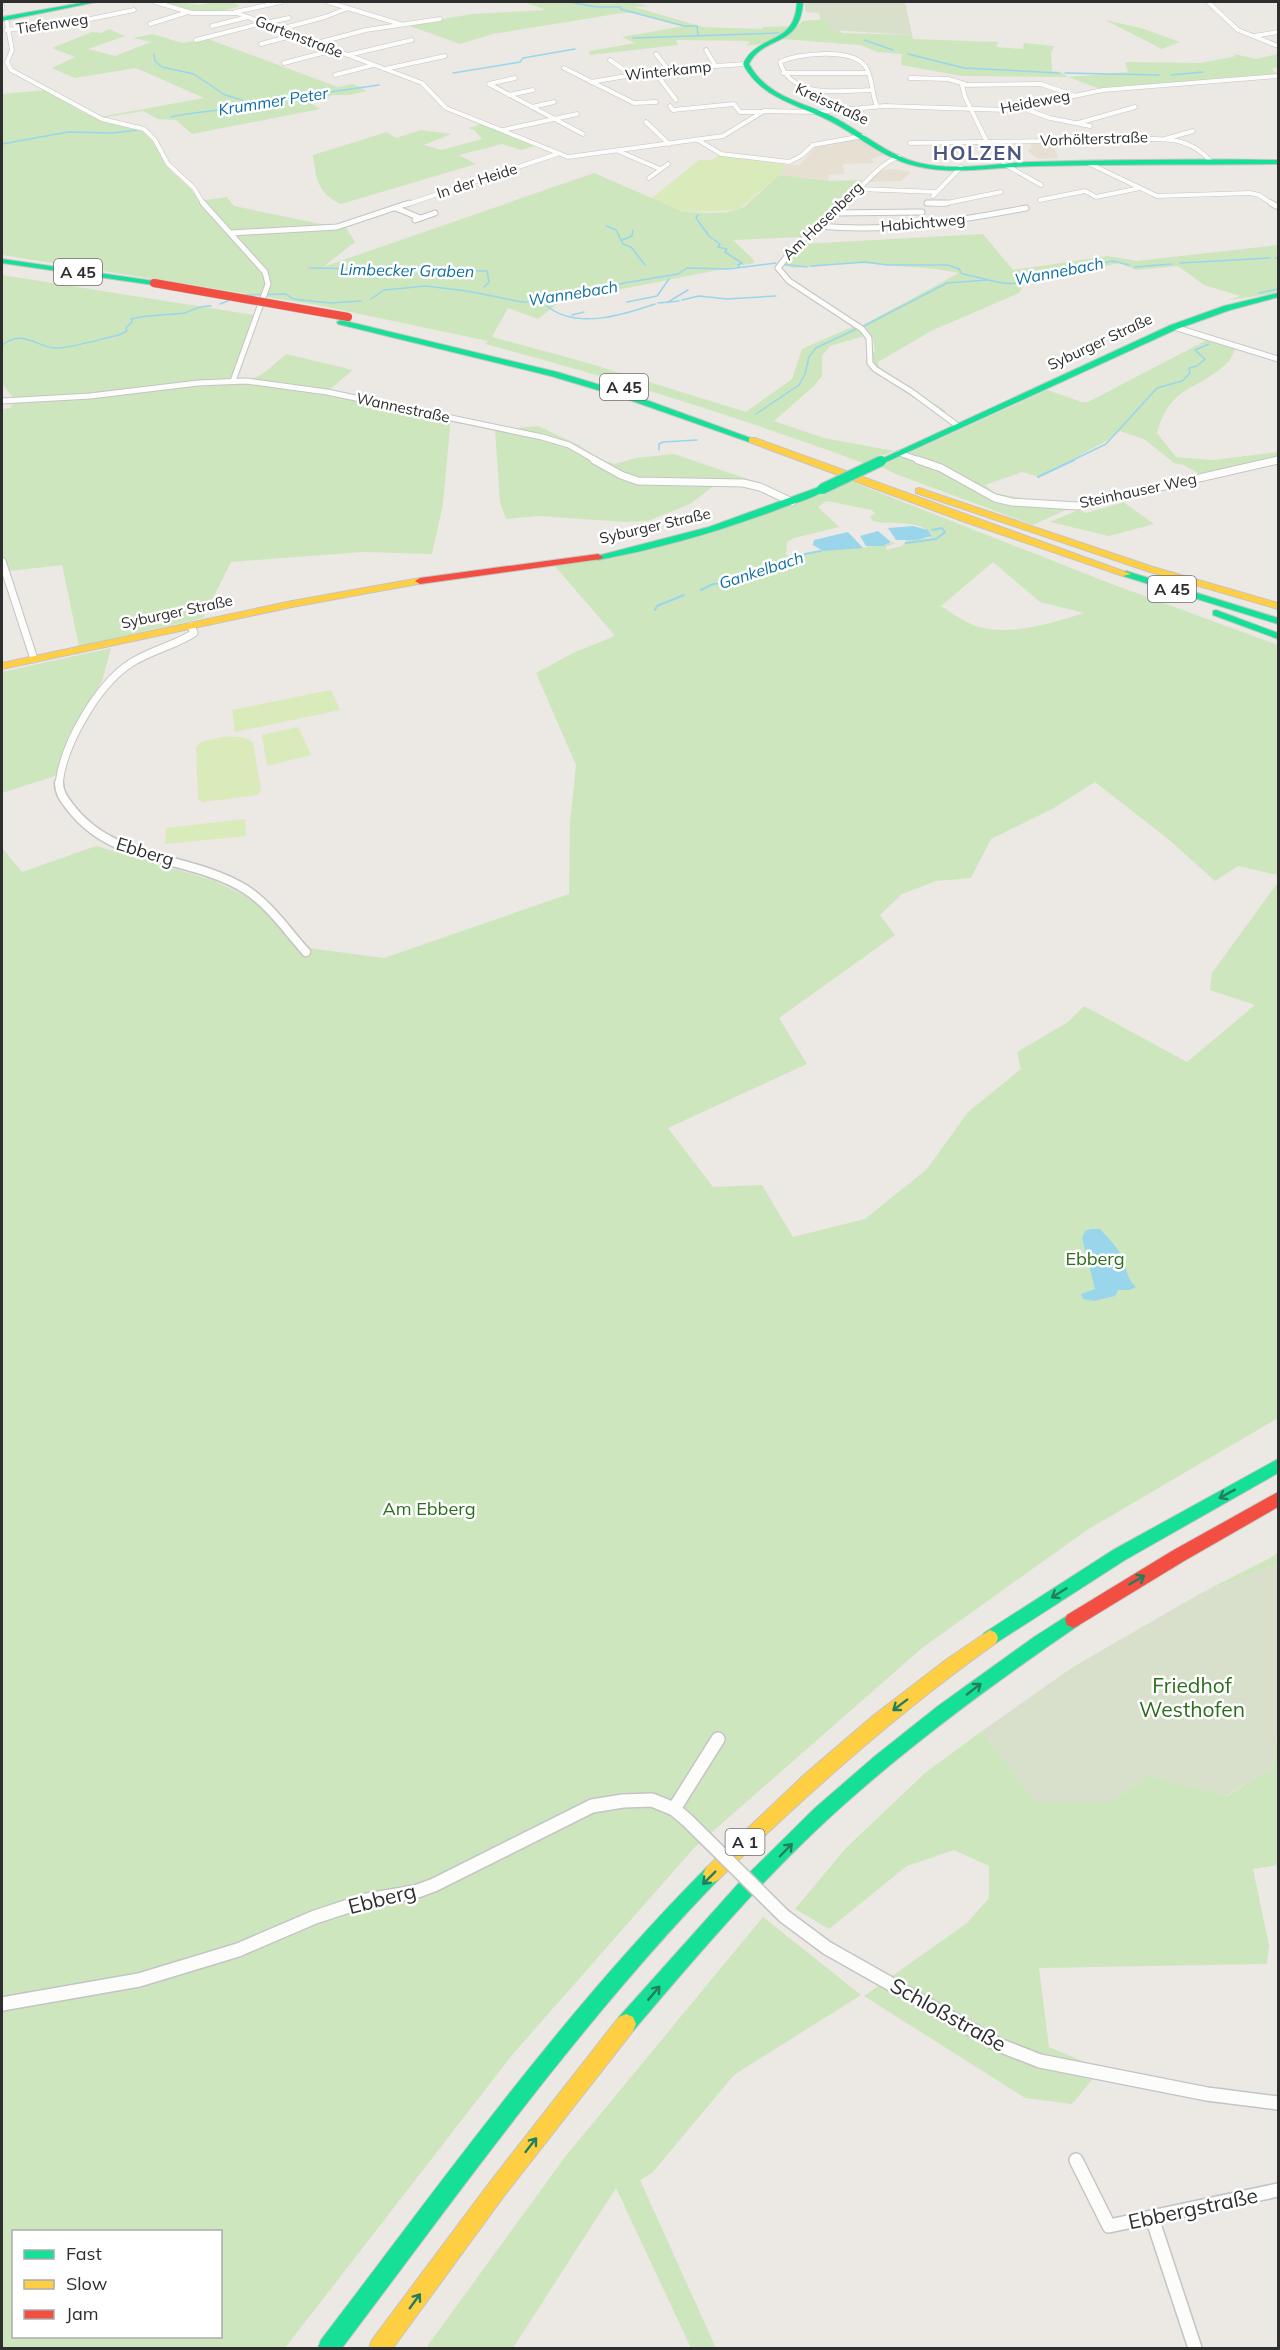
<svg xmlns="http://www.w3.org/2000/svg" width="1280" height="2350" font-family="Mulish,sans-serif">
	<rect width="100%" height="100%" fill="#ece8e4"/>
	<g fill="#e6e0d3">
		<polygon points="856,138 863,138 889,154 870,159 875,163 843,164 844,174 828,175 829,181 779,175 787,165 800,165 815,147 821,146 819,145"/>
		<polygon points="1030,143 1051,143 1059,158 1038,159 1028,151 1032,147"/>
		<polygon points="893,169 911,172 901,181 868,182 882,170"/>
	</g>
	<g fill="#cee6be" fill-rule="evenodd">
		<path d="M159 2H183L198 5 215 2H233L240 6C212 17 187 10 159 2Z"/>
		<path d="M524 2H595L604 4 631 2 649 6 634 7 703 27 761 29 763 27 791 26C781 38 761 47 745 45L750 43 748 41 676 40 678 45 589 55 590 51 635 43 622 37 684 26 637 13H622L493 34 460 44 407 25 472 14 546 10Z"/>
		<polygon points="827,19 842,33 912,35 913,39 998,42 996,47 1023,49 1024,43 1054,46 1051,53 1052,71 1061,72 1068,77 1128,72 1125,62 1200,63 1232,57 1235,56 1234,54 1256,59 1278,54 1278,67 1272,69 1278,75 1103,90 1068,77 962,76 901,65 902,54 877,52 860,45 782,39 803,21"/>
		<polygon points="1105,20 1141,28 1180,42 1162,49"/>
		<polygon points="109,29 125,36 88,49 115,56 151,42 133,38 153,34 182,43 208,39 338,87 353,84 367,91 349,95 332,95 323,100 304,99 320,109 192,134 176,120 158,119 143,111 102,118 100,117 204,98 136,68 75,78 52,68 75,57 52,48 92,32 101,33"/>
		<path d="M46 90 84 113 101 120 143 129 154 140 165 165 191 189 199 201 227 197 234 206 340 228 345 226 355 242 323 267 594 173 684 212 709 213 728 212 744 207 779 175 829 181 863 180 801 240 802 244 983 234 1013 270 1108 256 1137 261 1278 245V293L1229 300 1240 296 1204 285 1178 266 1136 270 1119 263 1025 283 1019 293 931 331 878 362 879 367 946 411 941 416 870 369 865 362 867 357 875 351 873 338 863 325 959 273 936 269 859 263 795 268 781 265 800 245 801 237 733 240 754 260V263L561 301 538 319 508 308 492 337 588 363 746 412 792 379 802 349 854 326 864 336 830 346 822 356V376L814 386 774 421 824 438 894 451 863 463C739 417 614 378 485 344L488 341 317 305 2 255V94Z"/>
		<path d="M483 124 535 146 521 150 502 144 459 155 476 164 341 204C318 194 316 179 313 155L387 132 396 138 421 130 451 134 424 145 441 150 482 139 474 130 468 128Z"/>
		<path d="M2 275 254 315 233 380C258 383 267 370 286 354L353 370 328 391 451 416 443 504 432 554 363 552 231 562 203 618 79 646 62 565 10 571 2 556V409L10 408 15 400 2 384Z"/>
		<path d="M1187 334 1236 348C1233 353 1231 360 1226 364 1196 392 1171 384 1157 433L1176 457 1213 460 1278 452V459L1202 475 1183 465 1174 463 1144 439 1120 431 1108 440 1040 477 1022 472 985 485 995 493 1070 508 1033 525 893 473 881 466 1047 390 1082 402H1088L1205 341Z"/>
		<polygon points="538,426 579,445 601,460 615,464 636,458 674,454 759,483 743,482 715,485 690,504 648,521 626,522 538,516 506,519 500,502 495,430"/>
		<path d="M850 481 1109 583 1278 645V875L1238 866 1215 881 1168 839 1095 782 1054 808 991 839 971 878 936 881 902 894 880 915 895 935 779 1018 807 1064 668 1128 713 1187 762 1185 793 1237 865 1219 927 1169 968 1112 1021 1069 1017 1052 1068 1022 1084 1006 1187 1062 1255 1005 1210 990 1212 973 1278 882V1418L1087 1530 922 1648 694 1848 513 2054 285 2348H2V848L22 872 96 846 213 880 252 899 301 950 308 948 384 958 569 894 570 823 576 765 536 673 573 653 615 636 554 565C655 543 755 524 850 481ZM826 501 872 510 875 514 870 516 873 521C893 526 915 518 932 534L930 538 906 540 902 546 887 550 886 547 896 543 891 542C885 546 880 545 873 546 846 551 817 546 793 558L786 554 787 542 794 538 839 527 818 507ZM993 562 1040 602 1084 613C1052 623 1013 636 978 627 966 623 952 613 941 606ZM14 2232H220V2336H14Z"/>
		<polygon points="1119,499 1154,524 1109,536 1050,522 1079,510 1086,513 1122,503"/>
		<polygon points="111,648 102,681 68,736 55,776 2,793 2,672"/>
		<polygon points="1278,1552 1278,1564 1201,1593 1272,1557"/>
		<polygon points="982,1731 1035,1802 1112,1802 1149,1775 1227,1796 1272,1767 1278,1735 1278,1865 1253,1869 1269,1945 1267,1964 1039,1968 1049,2047 1101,2069 1072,2104 1025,2098 864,1996 967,1923 989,1898 989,1866 954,1850 907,1866 829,1929 795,1909 846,1848 925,1773"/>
		<polygon points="763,1917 861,1995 734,2075 652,2173 640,2180 716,2348 691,2348 616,2188 513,2348 426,2348 565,2157"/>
	</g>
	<g fill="#d8e0cc">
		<polygon points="804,2 905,2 912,35 831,30 827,20 821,20 819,13 806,12"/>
		<polygon points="1278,1564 1278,1735 1272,1767 1226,1796 1149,1775 1112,1802 1034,1802 982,1731 1073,1667 1201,1593"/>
	</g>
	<g fill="#d9eabb">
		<polygon points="720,155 787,165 779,175 738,210 684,212 652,198 699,160 712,160"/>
		<polygon points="331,690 340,710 235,732 232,710"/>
		<polygon points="298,727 311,755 267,766 262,735"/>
		<path d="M222 737C232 737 246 735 253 743L261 790 258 795 203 802 198 799 196 748 201 742Z"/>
		<polygon points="245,819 246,836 165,844 166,828"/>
	</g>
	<g fill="#99d6ec">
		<polygon points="913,526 928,530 932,536 917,540 896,540 888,528"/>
		<polygon points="878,531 891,542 883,546 866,546 860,536"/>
		<polygon points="848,532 863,548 823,551 813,545 814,540"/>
		<path d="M1091 1229H1100C1108 1238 1117 1246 1122 1257 1128 1268 1125 1277 1136 1287L1129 1290H1118L1115 1296 1094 1301 1083 1299 1081 1294 1095 1289 1082 1238 1085 1231Z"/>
	</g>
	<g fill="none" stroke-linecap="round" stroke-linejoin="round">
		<g stroke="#99d6ec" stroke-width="1.5">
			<polyline points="569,2 597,7 621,7"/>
			<polyline points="620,9 684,26 697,26 698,35"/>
			<polyline points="633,38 779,33"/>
			<polyline points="864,40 893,50"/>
			<polyline points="154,54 155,61 162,67 194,74 225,95 242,100 244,105"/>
			<polyline points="908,54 964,68 1059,73"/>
			<polyline points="453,73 520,62 523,58 575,49"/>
			<polyline points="1065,73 1159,75"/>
			<polyline points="1171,75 1203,72"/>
			<path d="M171 117C191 112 211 112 231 108 280 99 329 92 379 85"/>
			<polyline points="2,144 68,132 113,133 137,130"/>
			<polyline points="698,215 696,218 709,236 720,244 718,247 727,249 725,252 742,263 738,265 739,267"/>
			<polyline points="606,226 616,230 623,244 631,247 645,265"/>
			<polyline points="622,240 632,236 633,230"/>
			<polyline points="1275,258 1278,258"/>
			<polyline points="1180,263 1270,258"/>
			<polyline points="782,264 807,267"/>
			<path d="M811 266 866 262 887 265H948L959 269 962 274C978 276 1002 286 1016 283 1025 281 1029 275 1039 276L1113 261 1129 265"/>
			<polyline points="1134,267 1172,264"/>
			<polyline points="309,268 487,271 489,282 484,287"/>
			<polyline points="1259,293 1278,289"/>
			<polyline points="244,295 286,294 293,299 330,303 361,301"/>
			<polyline points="371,299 384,290 426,286 467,291 522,302 542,302 570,298 624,283 678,274 687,268 728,269 776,263"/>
			<polyline points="682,300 699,296 727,299 776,296"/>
			<polyline points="627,302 657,296 669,279"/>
			<polyline points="668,302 688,290"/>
			<polyline points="658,303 679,301"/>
			<polyline points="220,304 230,300"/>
			<path d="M547 306C576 330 623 315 655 304"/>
			<polyline points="572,315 584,312"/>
			<polyline points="864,326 947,283 987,280"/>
			<path d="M2 345C23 329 34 346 55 348 69 349 103 338 119 335L127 331 126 328 132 322 131 319C148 314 166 316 184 313 194 310 200 305 211 306"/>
			<polyline points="756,414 799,385 805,374 809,357 816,348 856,329"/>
			<polyline points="659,450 659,444 663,442 697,440"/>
			<polyline points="1071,461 1106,444 1157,388 1182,381 1190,373 1189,368 1197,366 1205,359 1195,350 1209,344"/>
		</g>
		<g stroke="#99d6ec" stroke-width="2">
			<polyline points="1038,477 1074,460"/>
			<polyline points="906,543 936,539 945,532 942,528 932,530"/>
			<polyline points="701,590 713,584 726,583 795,562 805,554 821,551"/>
			<polyline points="655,610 657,606 684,595"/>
		</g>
		<g stroke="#c5c4c5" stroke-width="5">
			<g id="street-far4">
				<polyline points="155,2 192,13 237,13 422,83 446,108 568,157 723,136 764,111 816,112 885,106 1006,110 1103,90 1278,76"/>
				<polyline points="328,2 400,24"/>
				<polyline points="1208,2 1238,30 1278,46"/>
				<polyline points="2,6 2,9"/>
				<polyline points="235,12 281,2"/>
				<polyline points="6,18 12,50 7,62 11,70 102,119 144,129 155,140 168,164 194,188 204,205"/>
				<polyline points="265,23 289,18"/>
				<polyline points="150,24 188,12"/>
				<polyline points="212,26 248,17"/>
				<polyline points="280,29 325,17 348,8"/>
				<polyline points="6,30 71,23 134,10"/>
				<polyline points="1254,36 1278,32"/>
				<polyline points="196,40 263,23"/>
				<polyline points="317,43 366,30 440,19"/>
				<polyline points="261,44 295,35"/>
				<polyline points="706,50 715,65"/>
				<polyline points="656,54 668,69"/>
				<polyline points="348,55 412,40"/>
				<polyline points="610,60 630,74"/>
				<polyline points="284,63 334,50"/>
				<polyline points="564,68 634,103 656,102"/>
				<polyline points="385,69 445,56"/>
				<polyline points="654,71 676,100"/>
				<polyline points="783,73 867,73"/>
				<polyline points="335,75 373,65"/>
				<polyline points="515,78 489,84 583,134"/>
				<polyline points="910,78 948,79 965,84"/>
				<polyline points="591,82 668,69 746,64"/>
				<path d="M871 90C840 91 791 99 780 62 798 53 851 48 865 66 873 76 871 94 877 106"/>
				<polyline points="509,95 533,90"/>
				<polyline points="670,106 673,110 734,104 740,112 760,112"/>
				<polyline points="532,107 554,102"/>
				<polyline points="1022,108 1050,118 1090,126"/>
				<polyline points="646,122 669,144"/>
				<polyline points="1078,123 1135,107"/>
				<polyline points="503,130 577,114"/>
				<polyline points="1165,139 1193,131"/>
				<polyline points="698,140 721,154 789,162 801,156 813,145 863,136"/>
				<polyline points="987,142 965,97 962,85 1041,84 1073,95"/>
				<path d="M910 143 1123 140C1155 139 1188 133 1211 162"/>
				<polyline points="618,151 660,169"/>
				<polyline points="1088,163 1157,196 1250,193 1259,195 1274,205"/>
				<polyline points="1004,164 1041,185"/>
				<polyline points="649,178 668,164"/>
				<polyline points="858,189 937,192"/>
				<polyline points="933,196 961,167"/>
				<polyline points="1040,200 1085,191 1096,197 1140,188"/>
				<polyline points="927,203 942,204 1001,192"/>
				<polyline points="405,205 557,154"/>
				<path d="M844 205C857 192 883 160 899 157"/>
			</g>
		</g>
		<g stroke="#c5c4c5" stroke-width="7">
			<g id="street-far3">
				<polyline points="203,203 265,272 268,284 233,381"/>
				<polyline points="846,203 795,246 778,268 789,281 862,329 869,338 870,363 875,369 912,392 958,426"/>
				<polyline points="927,203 947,203"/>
				<polyline points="1271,203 1276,206"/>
				<polyline points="396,208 420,218"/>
				<polyline points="835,213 922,212"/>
				<polyline points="415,220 435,213"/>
				<path d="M819 226C889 233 957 221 1026 208"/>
				<polyline points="231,233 337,227 409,203"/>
				<polyline points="1174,327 1278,359"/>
				<polyline points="2,401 90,396 198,383 246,381 327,392 542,437 569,445 597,461"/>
				<polyline points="899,453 922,461"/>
				<polyline points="1273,461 1278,460"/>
			</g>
		</g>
		<g stroke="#c5c4c5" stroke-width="9">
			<g id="street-far2">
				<polyline points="594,460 621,475 638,481 743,483 760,487 792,502"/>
				<polyline points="918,460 941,468 995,498 1012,502 1077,506 1278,460"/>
				<polyline points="2,561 34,659"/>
				<path d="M59 784C63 745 97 685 131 663 151 650 174 646 194 633L191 626"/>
			</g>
		</g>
		<g stroke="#c5c4c5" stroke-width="11">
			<path id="street-far1" d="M59 783C59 793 64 799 70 807 114 865 188 854 245 889 269 904 288 932 306 952"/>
		</g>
		<g stroke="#c5c4c5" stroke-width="16">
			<g id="street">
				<polyline points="674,1809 718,1739"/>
				<polyline points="784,1916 827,1948 999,2045 1040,2061 1207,2094 1278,2103"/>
				<polyline points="2,2004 139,1980 238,1950 315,1917 367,1900 415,1892 434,1885 592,1806 623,1801 652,1800 674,1809 687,1820"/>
				<polyline points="1076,2160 1109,2226 1278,2190"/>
				<polyline points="1152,2218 1195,2348"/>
			</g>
		</g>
		<g stroke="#c5c4c5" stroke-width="2">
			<g id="fast">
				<polygon points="87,2 96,2 2,21 2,17"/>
				<path d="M797 2H803C800 49 764 34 749 64 766 95 797 101 827 114 858 128 885 155 919 163 956 172 995 163 1032 162 1114 160 1196 159 1278 160V164C1198 165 1118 164 1038 166 998 166 955 176 916 166 881 158 855 132 824 118 792 103 761 97 743 64 759 32 795 47 797 2Z"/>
				<polygon points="2,259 154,281 158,283 154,285 2,263"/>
				<polygon points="1278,293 1278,297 1230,310 1177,329 884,463 877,461 1171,325 1224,306"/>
				<polygon points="341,320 557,372 627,393 756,440 749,442 621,397 551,376 338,324 337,322"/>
				<path d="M819 487 826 489C815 498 798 502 784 507 724 530 662 548 598 560L593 557 709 527Z"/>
				<polygon points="1126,571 1278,618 1278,624 1123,576 1121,574"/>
				<polygon points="1216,610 1278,633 1278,639 1213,615 1213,611"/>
				<polygon points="1278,1459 1278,1473 1125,1560 996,1643 990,1646 984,1643 982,1638 984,1633 1113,1550"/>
				<path d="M1073 1612 1079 1615 1081 1620 1079 1625C991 1685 905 1748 827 1820 757 1885 695 1958 633 2031L626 2034 619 2031 616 2024 619 2017 738 1884 815 1808 875 1756 938 1706 1034 1637Z"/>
				<path d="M712 1865 718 1868 721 1874 718 1880C579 2024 462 2189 342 2348H318L321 2340C444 2179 563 2012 706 1868Z"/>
			</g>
		</g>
		<g stroke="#c5c4c5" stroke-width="2">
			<g id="slow">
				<polygon points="749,438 755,438 1131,574 1123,576 965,522 749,442"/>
				<polygon points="919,488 1153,567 1278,603 1278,609 1147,571 916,493 916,489"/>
				<polygon points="420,578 423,579 423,583 292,607 2,669 2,663 292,601"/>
				<path d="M990 1630 996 1633 998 1638 996 1643C896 1714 806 1795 718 1880L712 1883 706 1880 703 1874 706 1868 805 1774 874 1715 947 1659Z"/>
				<polygon points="626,2014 633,2017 636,2024 633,2031 504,2196 393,2348 369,2348 372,2340 490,2182 619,2017"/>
			</g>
		</g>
		<g stroke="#c5c4c5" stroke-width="2">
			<g id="jam">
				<polygon points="598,554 603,557 601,559 420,584 415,581 420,578"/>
				<polygon points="1278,1492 1278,1507 1184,1561 1079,1625 1073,1628 1067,1625 1065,1620 1067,1615 1172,1551"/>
			</g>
		</g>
		<use href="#street-far4" stroke="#fcfcfb" stroke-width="4"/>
		<use href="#street-far3" stroke="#fcfcfb" stroke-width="5"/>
		<use href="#street-far2" stroke="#fcfcfb" stroke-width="7"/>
		<use href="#street-far1" stroke="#fcfcfb" stroke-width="8"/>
		<use href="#street" stroke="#fcfcfb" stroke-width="13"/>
		<use href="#fast" fill="#16e098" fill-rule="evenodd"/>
		<use href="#slow" fill="#ffcf43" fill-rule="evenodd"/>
		<use href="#jam" fill="#f24e42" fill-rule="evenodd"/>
		<g stroke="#c5c4c5" stroke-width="16" stroke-linecap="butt">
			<polyline id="street-bridge" points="687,1820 784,1916"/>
		</g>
		<g stroke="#c5c4c5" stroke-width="12" stroke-linecap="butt">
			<polyline id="fast-bridge" points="822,489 881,461"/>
		</g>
		<g stroke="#c5c4c5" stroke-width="9" stroke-linecap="butt">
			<polyline id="jam-bridge" points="154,283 348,317"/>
		</g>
		<use href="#street-bridge" stroke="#fcfcfb" stroke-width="13"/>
		<use href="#fast-bridge" stroke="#16e098" stroke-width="10"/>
		<use href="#jam-bridge" stroke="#f24e42" stroke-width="8"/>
	</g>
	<defs><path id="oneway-shaft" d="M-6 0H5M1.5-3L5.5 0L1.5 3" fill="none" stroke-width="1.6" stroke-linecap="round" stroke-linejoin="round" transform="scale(1.5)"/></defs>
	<g stroke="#237e5e">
		<use href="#oneway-shaft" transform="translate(1227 1494) rotate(151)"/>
		<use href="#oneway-shaft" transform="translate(1137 1580) rotate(-30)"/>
		<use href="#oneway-shaft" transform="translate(1059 1593) rotate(148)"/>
		<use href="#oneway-shaft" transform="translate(974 1689) rotate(-38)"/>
		<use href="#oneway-shaft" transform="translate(900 1705) rotate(143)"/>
		<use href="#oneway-shaft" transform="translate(786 1850) rotate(-46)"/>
		<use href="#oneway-shaft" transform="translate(709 1878) rotate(135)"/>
		<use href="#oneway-shaft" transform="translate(654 1993) rotate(-50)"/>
		<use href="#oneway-shaft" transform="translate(531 2145) rotate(-52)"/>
		<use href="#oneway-shaft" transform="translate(415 2301) rotate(-54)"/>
	</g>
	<g text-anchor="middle" stroke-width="5" stroke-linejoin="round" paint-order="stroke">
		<g font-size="15" fill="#2e2e2e" stroke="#fff">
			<text transform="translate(52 24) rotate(-8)" y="5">Tiefenweg</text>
			<text transform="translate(299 37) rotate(21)" y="5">Gartenstraße</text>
			<text transform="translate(668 71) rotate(-6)" y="5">Winterkamp</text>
			<text transform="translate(1035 102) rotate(-11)" y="5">Heideweg</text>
			<text transform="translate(832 104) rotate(25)" y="5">Kreisstraße</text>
			<text transform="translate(1094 139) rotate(-2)" y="5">Vorhölterstraße</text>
			<text transform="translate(477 181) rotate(-18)" y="5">In der Heide</text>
			<text transform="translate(823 221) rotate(-44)" y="5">Am Hasenberg</text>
			<text transform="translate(923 223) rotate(-5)" y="5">Habichtweg</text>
			<text transform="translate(1100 342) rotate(-25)" y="5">Syburger Straße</text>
			<text transform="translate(403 408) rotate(12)" y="5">Wannestraße</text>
			<text transform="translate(1138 491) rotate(-12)" y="5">Steinhauser Weg</text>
			<text transform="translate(655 526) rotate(-13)" y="5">Syburger Straße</text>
			<text transform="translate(177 612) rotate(-12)" y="5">Syburger Straße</text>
		</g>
		<g font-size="16" font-style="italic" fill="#0d6fa3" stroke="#fff">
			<text transform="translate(273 101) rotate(-9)" y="6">Krummer Peter</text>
			<text transform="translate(407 270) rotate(1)" y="6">Limbecker Graben</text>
			<text transform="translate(1059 271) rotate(-11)" y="6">Wannebach</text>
			<text transform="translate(573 293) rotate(-9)" y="6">Wannebach</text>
			<text transform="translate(761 570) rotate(-18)" y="6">Gankelbach</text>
		</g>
		<g fill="#fff" stroke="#6d6d6d" stroke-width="1.5">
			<rect x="54" y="259" width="48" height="26" rx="4.5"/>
			<rect x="600" y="374" width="48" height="26" rx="4.5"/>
			<rect x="1148" y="576" width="48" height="26" rx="4.5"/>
			<rect x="725.5" y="1829" width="39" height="26" rx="4.5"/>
		</g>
		<g font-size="16" font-weight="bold" fill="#2e2e2e">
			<text x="78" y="278">A 45</text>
			<text x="624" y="393">A 45</text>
			<text x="1172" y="595">A 45</text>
			<text x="745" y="1848">A 1</text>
		</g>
		<g font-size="18" fill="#2e2e2e" stroke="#fff">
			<text transform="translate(145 852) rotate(17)" y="6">Ebberg</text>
		</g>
		<g font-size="18" fill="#2c6e1b" stroke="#fff">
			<text x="1095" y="1265">Ebberg</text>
			<text x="429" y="1515">Am Ebberg</text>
		</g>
		<g font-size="20" font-weight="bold" letter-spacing="1.5" fill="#4d5680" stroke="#fff">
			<text x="978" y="160">HOLZEN</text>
		</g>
		<g font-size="21" fill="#2c6e1b" stroke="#fff">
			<text x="1192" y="1693">Friedhof<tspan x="1192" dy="24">Westhofen</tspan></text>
		</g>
		<g font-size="21" fill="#2e2e2e" stroke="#fff">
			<text transform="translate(382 1899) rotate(-14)" y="7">Ebberg</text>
			<text transform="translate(948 2015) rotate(29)" y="7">Schloßstraße</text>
			<text transform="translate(1193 2209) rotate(-12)" y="7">Ebbergstraße</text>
		</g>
	</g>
	<rect width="1280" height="2350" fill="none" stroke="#2e2e2e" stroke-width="6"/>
	<rect x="12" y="2230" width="210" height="108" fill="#ffffff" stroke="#ababab" stroke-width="1.5"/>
	<rect x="24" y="2250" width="30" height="9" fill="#16e098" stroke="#ababab" stroke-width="1.5"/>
	<text x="66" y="2260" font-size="18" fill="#2e2e2e">Fast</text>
	<rect x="24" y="2280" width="30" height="9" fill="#ffcf43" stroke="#ababab" stroke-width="1.5"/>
	<text x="66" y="2290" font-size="18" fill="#2e2e2e">Slow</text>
	<rect x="24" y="2310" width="30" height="9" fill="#f24e42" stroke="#ababab" stroke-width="1.5"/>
	<text x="66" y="2320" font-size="18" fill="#2e2e2e">Jam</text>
</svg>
